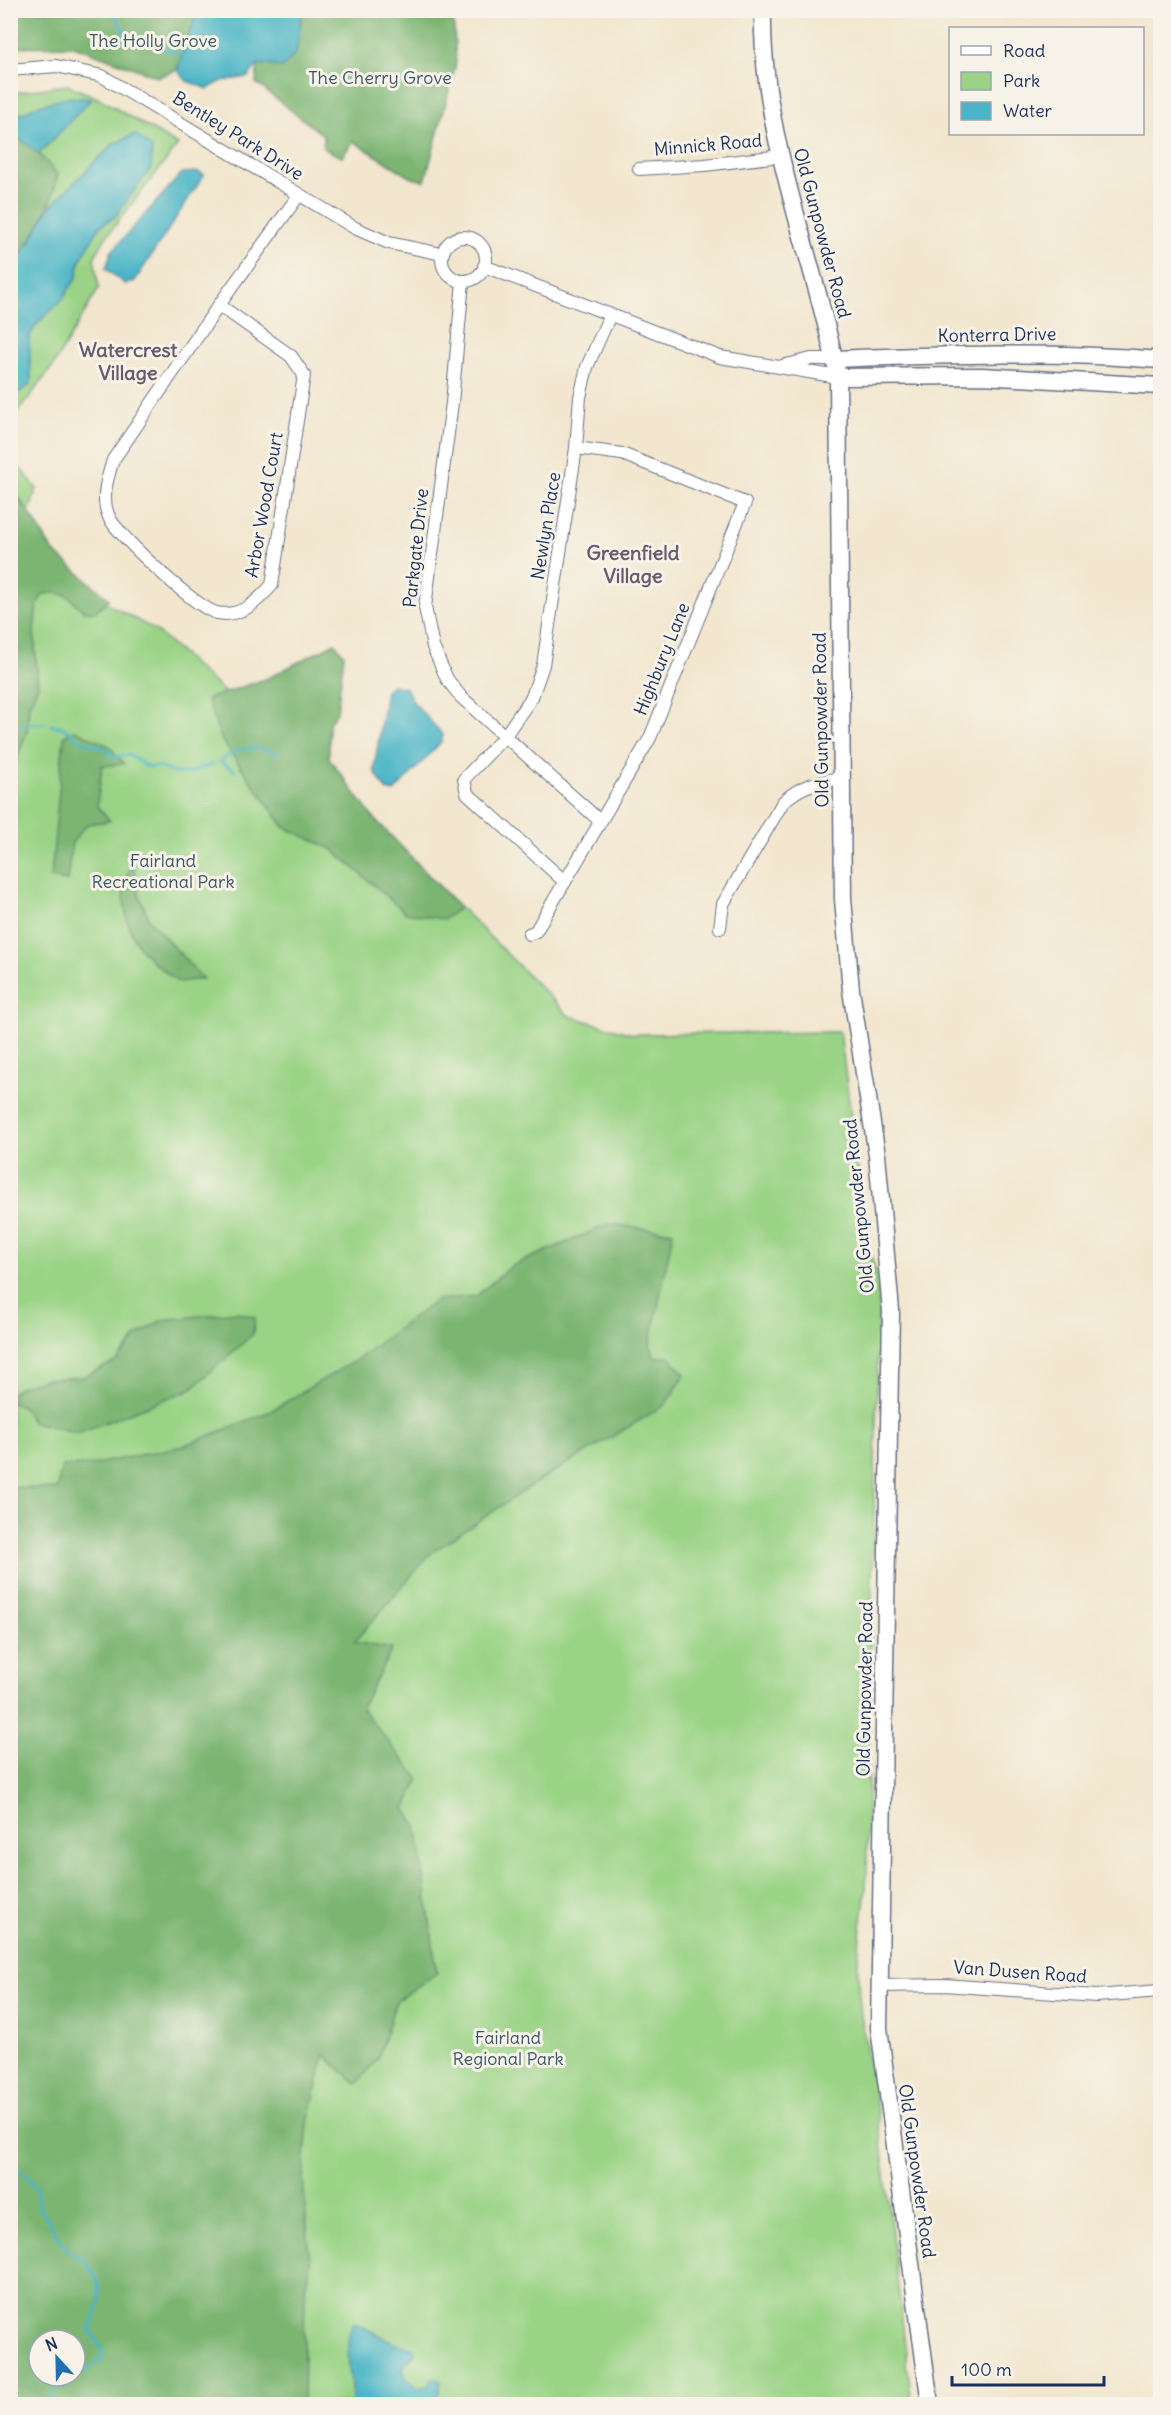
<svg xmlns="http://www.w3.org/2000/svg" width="1171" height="2415" font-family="Delius,sans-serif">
	<rect width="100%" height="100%" fill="#f7f3e8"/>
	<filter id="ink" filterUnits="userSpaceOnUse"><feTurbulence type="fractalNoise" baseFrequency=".0167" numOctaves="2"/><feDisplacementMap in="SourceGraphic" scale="12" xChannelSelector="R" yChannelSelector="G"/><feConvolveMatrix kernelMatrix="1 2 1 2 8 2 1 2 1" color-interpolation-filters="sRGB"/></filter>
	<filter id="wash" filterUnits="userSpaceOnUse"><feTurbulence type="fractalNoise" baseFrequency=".008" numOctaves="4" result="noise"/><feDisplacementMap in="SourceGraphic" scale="24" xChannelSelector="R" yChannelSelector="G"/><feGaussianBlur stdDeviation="1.35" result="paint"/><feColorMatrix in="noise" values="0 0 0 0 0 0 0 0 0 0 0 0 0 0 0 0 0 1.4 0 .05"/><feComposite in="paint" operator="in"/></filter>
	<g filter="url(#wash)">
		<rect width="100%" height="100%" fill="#f2e6ce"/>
		<g fill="#9ad385" stroke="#5a8172" stroke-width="1.5" fill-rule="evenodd">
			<polygon points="68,85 100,99 178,145 106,237 94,258 99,288 53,366 11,421 11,393 18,393 31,383 29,337 36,325 61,301 77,277 80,261 100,226 116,216 130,194 113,144 49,208 58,175 39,154 91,99 39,105 20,114 11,93"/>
			<polygon points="10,427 16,463 37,489 29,512 11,488"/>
			<path d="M10 527 74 585 155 630 425 872 569 1016 632 1034 840 1032 867 1242 879 1282C876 1477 868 1672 867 1868 867 1904 856 1940 858 1977 859 2024 872 2069 878 2116L912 2404H11ZM39 2340H75V2376H39Z"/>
		</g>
		<g fill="#7bb572" stroke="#4b7268" stroke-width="1.5" fill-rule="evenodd">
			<polygon points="10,11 198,11 177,70 158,77 74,46 11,47"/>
			<polygon points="302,11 453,11 456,64 425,181 412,178 353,141 342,157 323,148 324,136 256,83 258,64 283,67 296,52"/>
			<path d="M10 94 20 114 11 132 39 154 58 175C48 214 34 236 11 268Z"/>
			<path d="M11 488 29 512 52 550 109 599 96 611H83C69 596 65 590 43 594L37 605 34 631 38 686 29 705 27 731 11 776Z"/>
			<polygon points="335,643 344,655 337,712 329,723 329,758 371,815 460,908 444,919 406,913 332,849 284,827 222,741 207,699 268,678"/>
			<polygon points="75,730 109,746 124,764 102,766 97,806 110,821 87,824 72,842 67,881 51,878 64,736"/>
			<path d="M133 864 139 895 150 921 203 979 178 982C149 959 130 947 125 908 122 886 122 883 133 864Z"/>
			<path d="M609 1224 673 1232 650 1345 655 1357H670L685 1375 665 1405 540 1480 431 1553 354 1642 392 1649 361 1708 419 1779 405 1809 417 1826 437 1973 396 2001 378 2058 357 2084 324 2055 308 2123 303 2179 310 2263 305 2289 303 2404H11V1487L57 1489 62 1466 91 1465 183 1446 269 1412 356 1360 437 1300 476 1296 512 1266ZM39 2340H75V2376H39Z"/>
			<polygon points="237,1312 255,1317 253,1334 191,1389 78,1433 32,1422 22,1406 11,1403 11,1394 19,1387 46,1379 82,1377 117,1361 137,1336 162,1320"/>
		</g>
		<g fill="#49b5c6" stroke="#327292" stroke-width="1.5">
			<polygon points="198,10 302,11 296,52 283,67 258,64 248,77 222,81 208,89 187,81 177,70"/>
			<polygon points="70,97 91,99 39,154 11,132 20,114 39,105"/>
			<polygon points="135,134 152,148 151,168 116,216 100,226 80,261 77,277 61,301 36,325 29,337 31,384 18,393 11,393 11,268 30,242 49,208 113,144"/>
			<polygon points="199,172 204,175 134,282 125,284 106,269 111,252 182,173"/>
			<polygon points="392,685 406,688 414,703 443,735 441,742 394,792 386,790 374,770 386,690"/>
			<path d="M353 2322 397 2344 413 2348 415 2352 410 2361 407 2360 403 2370 405 2376 418 2388 428 2386 432 2378 441 2381 436 2404H352C353 2379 342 2344 353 2322Z"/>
		</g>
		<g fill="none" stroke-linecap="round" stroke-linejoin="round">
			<g stroke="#49b5c6" stroke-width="3">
				<polyline points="97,10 115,15 127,37 182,54"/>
				<path d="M51 725C68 727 68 732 80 740 95 748 98 740 113 757L130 755 147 767C165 765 161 770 175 773 189 775 202 768 214 764"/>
				<polyline points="10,731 28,723 44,724"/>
				<path d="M220 762C233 747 259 745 277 753"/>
				<polyline points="221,762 235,771"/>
				<polyline points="10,2165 28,2177 36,2188 39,2207 68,2251 86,2262 97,2279 100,2303 90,2329 102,2350 101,2360 56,2391 49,2404"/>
			</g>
		</g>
	</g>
	<g filter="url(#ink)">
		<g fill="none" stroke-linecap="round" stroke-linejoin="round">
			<g stroke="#666f85" stroke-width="14">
				<g id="minor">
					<polyline points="10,70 56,66 102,76 355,228 389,243 442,254"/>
					<polyline points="639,169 705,165 780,156"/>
					<circle cx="464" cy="259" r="22"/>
					<polyline points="484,266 720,357 838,377"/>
					<polyline points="463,281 452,403 425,607 433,647 447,679 461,697 600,821"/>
					<path d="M219 305 291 356 304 375 272 585C258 601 241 618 217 613 198 610 120 537 110 519 100 500 107 479 113 460L219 305 299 195"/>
					<polyline points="782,366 811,359 834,359"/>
					<polyline points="565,882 467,793 464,779 504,737 532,697 543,665 576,448 580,397 587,367 610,315"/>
					<path d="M720 928 723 904 783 802C801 785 817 782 841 778"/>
					<polyline points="529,934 536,931 541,922 650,738 745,503 622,454 576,448"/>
					<polyline points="878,1986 944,1985 1096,1996 1160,1991"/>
				</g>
			</g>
			<g stroke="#666f85" stroke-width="19">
				<g id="secondary">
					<path d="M763 10C760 136 814 254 838 377L843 899 851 990 877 1155 891 1311 879 2028 930 2404"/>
					<path d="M834 359C944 355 1051 351 1160 360"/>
					<polyline points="838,377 982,376 1160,386"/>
				</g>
			</g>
			<use href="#minor" stroke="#fff" stroke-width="12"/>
			<use href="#secondary" stroke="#fff" stroke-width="16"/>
		</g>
	</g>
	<g text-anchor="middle" stroke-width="6" stroke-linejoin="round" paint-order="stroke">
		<g font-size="18" fill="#3b5868" stroke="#f7f3e8">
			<text x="153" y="47">The Holly Grove</text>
			<text x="380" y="84">The Cherry Grove</text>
			<text x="163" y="867">Fairland<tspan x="163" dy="21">Recreational Park</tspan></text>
			<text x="508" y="2044">Fairland<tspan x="508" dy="21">Regional Park</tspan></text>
		</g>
		<g font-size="18" fill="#1b2f5e" stroke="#f7f3e8">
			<text transform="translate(238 136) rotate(32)" y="6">Bentley Park Drive</text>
			<text transform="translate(708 145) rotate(-5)" y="6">Minnick Road</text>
			<text transform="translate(822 233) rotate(75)" y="6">Old Gunpowder Road</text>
			<text transform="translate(997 335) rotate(-1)" y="6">Konterra Drive</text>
			<text transform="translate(264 505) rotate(-80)" y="6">Arbor Wood Court</text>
			<text transform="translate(546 526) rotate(-81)" y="6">Newlyn Place</text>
			<text transform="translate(416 548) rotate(-84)" y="6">Parkgate Drive</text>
			<text transform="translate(662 659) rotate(-68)" y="6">Highbury Lane</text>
			<text transform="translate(821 720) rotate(-91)" y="6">Old Gunpowder Road</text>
			<text transform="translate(859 1206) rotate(-96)" y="6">Old Gunpowder Road</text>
			<text transform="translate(865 1689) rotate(-89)" y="6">Old Gunpowder Road</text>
			<text transform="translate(1020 1972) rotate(4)" y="6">Van Dusen Road</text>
			<text transform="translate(917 2171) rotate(82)" y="6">Old Gunpowder Road</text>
		</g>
		<g font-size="20" font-weight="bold" fill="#6a5b6f" stroke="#f7f3e8">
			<text x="128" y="357">Watercrest<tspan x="128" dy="23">Village</tspan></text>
			<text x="633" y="560">Greenfield<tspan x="633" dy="23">Village</tspan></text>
		</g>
	</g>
	<rect width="1171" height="2415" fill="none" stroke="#f7f3e8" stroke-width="36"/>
	<rect x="949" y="27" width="195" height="108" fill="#f7f3e8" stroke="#9fa5b1" stroke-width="1.5"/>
	<rect x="961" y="46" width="30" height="9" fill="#ffffff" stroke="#9fa5b1" stroke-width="1.5"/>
	<text x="1003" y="57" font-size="18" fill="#1b2f5e">Road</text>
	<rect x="961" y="72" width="30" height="18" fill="#9ad385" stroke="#9fa5b1" stroke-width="1.5"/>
	<text x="1003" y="87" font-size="18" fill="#1b2f5e">Park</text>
	<rect x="961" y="102" width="30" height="18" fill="#49b5c6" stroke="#9fa5b1" stroke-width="1.5"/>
	<text x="1003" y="117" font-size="18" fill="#1b2f5e">Water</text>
	<g transform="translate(57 2358) rotate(338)"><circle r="28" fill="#f7f3e8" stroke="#9fa5b1" stroke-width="1.5"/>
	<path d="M0-4.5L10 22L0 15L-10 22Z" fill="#1f6fb2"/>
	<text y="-9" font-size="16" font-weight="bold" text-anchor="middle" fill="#1b2f5e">N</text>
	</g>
	<path d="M952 2376v9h152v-9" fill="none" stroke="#1b2f5e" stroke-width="3"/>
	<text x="961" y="2376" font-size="18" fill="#1b2f5e" stroke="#f7f3e8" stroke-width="4.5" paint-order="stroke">100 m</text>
</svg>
